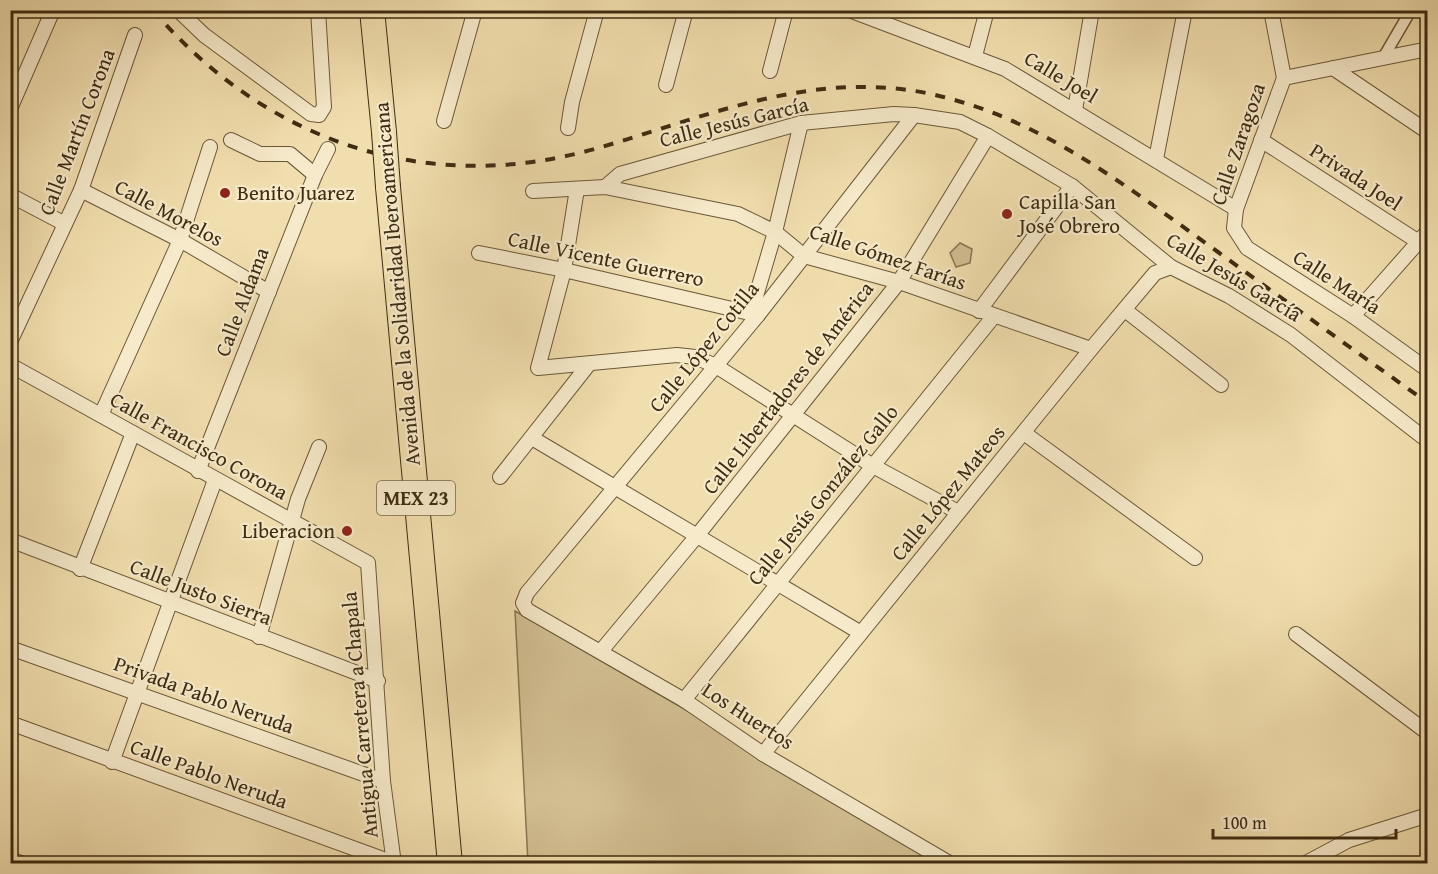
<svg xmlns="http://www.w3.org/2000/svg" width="1438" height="874" font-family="'Gentium Book Plus',serif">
	<rect width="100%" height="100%" fill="#f1deae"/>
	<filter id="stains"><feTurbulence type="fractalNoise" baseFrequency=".00333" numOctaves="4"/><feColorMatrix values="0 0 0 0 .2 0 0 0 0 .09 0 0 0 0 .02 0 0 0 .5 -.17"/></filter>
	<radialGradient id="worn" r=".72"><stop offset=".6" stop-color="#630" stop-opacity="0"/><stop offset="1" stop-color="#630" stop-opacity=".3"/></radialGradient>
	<g fill="#d3c093" stroke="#887652" stroke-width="1.5">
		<polygon points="960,243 972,249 970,263 956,267 950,253"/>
		<polygon points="515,611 950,863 528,863"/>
	</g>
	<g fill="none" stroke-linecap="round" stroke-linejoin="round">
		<g stroke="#6b5838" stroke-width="13">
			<polyline id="pedestrian" points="1383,58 1411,10"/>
		</g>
		<g stroke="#6b5838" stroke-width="16">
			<g id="minor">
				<polyline points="178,10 204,35 311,114 319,115 324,107 318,10"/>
				<polyline points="849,10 1005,69 1236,209"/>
				<polyline points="1271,10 1284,78 1236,209 1234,228 1247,248 1353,316 1428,370"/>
				<polyline points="975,56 987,10"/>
				<polyline points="1333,68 1428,132"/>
				<polyline points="770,71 786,10"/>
				<polyline points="1284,78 1428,49"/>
				<polyline points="666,85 686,10"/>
				<polyline points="10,109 53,10"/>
				<polyline points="1075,110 1092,10"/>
				<polyline points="914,115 758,315 527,593 523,603 527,610 684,700 763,754 951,864"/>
				<polyline points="444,121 475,10"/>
				<polyline points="568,128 572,102 597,10"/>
				<polyline points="231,140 260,154 290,154 315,175"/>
				<polyline points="1261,140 1428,248"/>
				<polyline points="1156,159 1185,10"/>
				<polyline points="605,187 620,174 801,123 894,114 914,115 960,122 988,136 1072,186 1171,267 1229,296 1291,335 1428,441"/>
				<polyline points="577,189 564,270 538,368 677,355 695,357 716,366 873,466 958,512"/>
				<polyline points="81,190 180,240 269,292"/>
				<polyline points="533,191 605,187 738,214 775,232 804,256 899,282 1091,349"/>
				<polyline points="10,195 65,224"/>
				<polyline points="479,253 564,270 758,315"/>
				<polyline points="1125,310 1221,385"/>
				<polyline points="979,311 1072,186"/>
				<polyline points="751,313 775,232 801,123"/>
				<polyline points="1353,316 1428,231"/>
				<polyline points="10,342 81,190 135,35"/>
				<polyline points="10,365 368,563 383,781 394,864"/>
				<polyline points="101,415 180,240 210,147"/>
				<polyline points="1024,433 1195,558"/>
				<polyline points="532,438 861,633"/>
				<polyline points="198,471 315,175 328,149"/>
				<polyline points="500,477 589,364"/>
				<polyline points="10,540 378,681"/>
				<polyline points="80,569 133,433"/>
				<polyline points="1296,634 1428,733"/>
				<polyline points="259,637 298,499 319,447"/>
				<polyline points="10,648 383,781"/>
				<polyline points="601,651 696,537 899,282 988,136"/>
				<polyline points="684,700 994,316"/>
				<polyline points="10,723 394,863"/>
				<polyline points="763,754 1091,349 1155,273 1171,267"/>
				<polyline points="112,762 215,480"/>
				<polyline points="10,859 24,864"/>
				<polyline points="1304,864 1349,840 1428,815"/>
			</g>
		</g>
		<g stroke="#3e2c11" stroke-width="26">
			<g id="trunk">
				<polyline points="372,10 384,132"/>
				<polyline points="388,187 450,864"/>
			</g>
		</g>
		<use href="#pedestrian" stroke="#f6eaca" stroke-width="10"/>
		<use href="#minor" stroke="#f6eaca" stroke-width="14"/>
		<use href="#trunk" stroke="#f1deae" stroke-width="24"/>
		<path stroke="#3e2c11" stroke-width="4" stroke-dasharray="10 10" stroke-linecap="butt" d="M153 10C266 143 429 197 598 148 706 117 810 70 926 93 1039 116 1127 187 1218 252 1288 303 1358 353 1428 403"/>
		<g stroke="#3e2c11" stroke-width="26" stroke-linecap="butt">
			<polyline id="trunk-bridge" points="384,132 388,187"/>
		</g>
		<use href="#trunk-bridge" stroke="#f1deae" stroke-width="24"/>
	</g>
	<g fill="#8f2418" stroke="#f6eaca" stroke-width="2">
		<circle cx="225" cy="193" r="6"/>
		<circle cx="1007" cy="214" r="6"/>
		<circle cx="347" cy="531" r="6"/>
	</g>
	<g text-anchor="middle" stroke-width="4.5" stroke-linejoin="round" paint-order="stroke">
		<rect fill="#f6eaca" stroke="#756548" stroke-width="1.5" x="377" y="481" width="78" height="34" rx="4.5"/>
		<g font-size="20" font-weight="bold" fill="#3e2c11">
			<text x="416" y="505">MEX 23</text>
		</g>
		<g font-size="21" fill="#3e2c11" stroke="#f6eaca">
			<text transform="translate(1061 77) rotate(31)" y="7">Calle Joel</text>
			<text transform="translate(734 122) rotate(-14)" y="7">Calle Jesús García</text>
			<text transform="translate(77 132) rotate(-69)" y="7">Calle Martín Corona</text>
			<text transform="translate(1238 144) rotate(-71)" y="7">Calle Zaragoza</text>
			<text transform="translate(1356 177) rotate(33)" y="7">Privada Joel</text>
			<text transform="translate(169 213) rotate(28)" y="7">Calle Morelos</text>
			<text transform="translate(888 257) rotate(19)" y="7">Calle Gómez Farías</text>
			<text transform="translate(606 259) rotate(12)" y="7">Calle Vicente Guerrero</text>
			<text transform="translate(1234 277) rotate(31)" y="7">Calle Jesús García</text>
			<text transform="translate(1337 282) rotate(33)" y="7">Calle María</text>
			<text transform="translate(397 284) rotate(-95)" y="7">Avenida de la Solidaridad Iberoamericana</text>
			<text transform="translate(242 302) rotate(-69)" y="7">Calle Aldama</text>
			<text transform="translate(704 347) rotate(-51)" y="7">Calle López Cotilla</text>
			<text transform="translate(788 388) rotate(-52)" y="7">Calle Libertadores de América</text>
			<text transform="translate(199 446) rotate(29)" y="7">Calle Francisco Corona</text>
			<text transform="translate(948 493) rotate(-51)" y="7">Calle López Mateos</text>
			<text transform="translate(823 495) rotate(-51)" y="7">Calle Jesús González Gallo</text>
			<text transform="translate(201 592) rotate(21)" y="7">Calle Justo Sierra</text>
			<text transform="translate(204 695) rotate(20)" y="7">Privada Pablo Neruda</text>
			<text transform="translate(360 715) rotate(-95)" y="7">Antigua Carretera a Chapala</text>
			<text transform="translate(748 716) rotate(33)" y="7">Los Huertos</text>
			<text transform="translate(209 774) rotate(20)" y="7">Calle Pablo Neruda</text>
		</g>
		<g font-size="21" fill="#3e2c11" stroke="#f6eaca" text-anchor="start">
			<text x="237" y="200">Benito Juarez</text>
			<text x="1019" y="209">Capilla San<tspan x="1019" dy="24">José Obrero</tspan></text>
			<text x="335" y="538" text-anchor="end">Liberacion</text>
		</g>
	</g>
	<rect width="1438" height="874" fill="none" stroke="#f1deae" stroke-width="36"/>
	<rect x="12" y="12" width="1414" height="850" fill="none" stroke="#3e2c11" stroke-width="3"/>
	<rect x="18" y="18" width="1402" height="838" fill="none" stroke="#3e2c11" stroke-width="1.5"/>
	<path d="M1213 829v9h183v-9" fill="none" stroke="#3e2c11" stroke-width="3"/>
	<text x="1222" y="829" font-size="18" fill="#3e2c11" stroke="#f6eaca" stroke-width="4.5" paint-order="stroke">100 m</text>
	<rect width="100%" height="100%" filter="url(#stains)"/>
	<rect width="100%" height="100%" fill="url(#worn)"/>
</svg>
